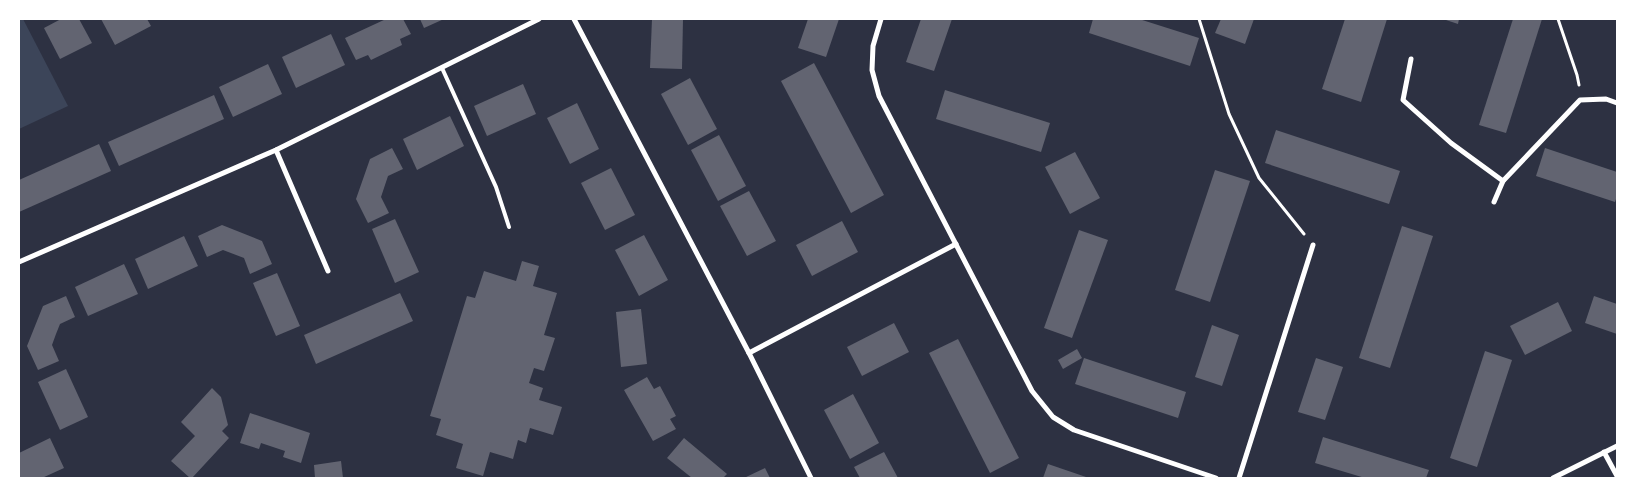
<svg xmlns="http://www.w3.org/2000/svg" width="1636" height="497" font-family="'Fira Sans',sans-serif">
	<rect width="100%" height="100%" fill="#2d3142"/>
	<polygon fill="#3c4559" points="19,19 23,19 68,106 19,129"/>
	<g fill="#626471">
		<polygon points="61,19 79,19 92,43 60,59 44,28"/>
		<polygon points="101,19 147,19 151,26 115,45"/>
		<polygon points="386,19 403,19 411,34 400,39 402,45 371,60 368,55 356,60 345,38"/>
		<polygon points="420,19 444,19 424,28"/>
		<polygon points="652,19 683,19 682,69 650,68"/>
		<polygon points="808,19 839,19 826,57 798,48"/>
		<polygon points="921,19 952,19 934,71 906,62"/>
		<polygon points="1093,19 1139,19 1199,38 1190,66 1089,33"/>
		<polygon points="1221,19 1254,19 1245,44 1215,33"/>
		<polygon points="1345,19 1387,19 1361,102 1322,89"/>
		<polygon points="1443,19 1459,19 1458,24"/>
		<polygon points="1513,19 1542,19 1506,133 1479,125"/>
		<polygon points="331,34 345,65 296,88 282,57"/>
		<polygon points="814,63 884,195 851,213 781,81"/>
		<polygon points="268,64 282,94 233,117 219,87"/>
		<polygon points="690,78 717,129 688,145 661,94"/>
		<polygon points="523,84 536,114 487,136 474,106"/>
		<polygon points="945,90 1050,123 1041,152 936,119"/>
		<polygon points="214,95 224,119 119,166 108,142"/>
		<polygon points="577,103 599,149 570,164 547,118"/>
		<polygon points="450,116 464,146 417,170 403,139"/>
		<polygon points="1276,130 1400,171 1389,204 1265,163"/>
		<polygon points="719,135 746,186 718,201 691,150"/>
		<polygon points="99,144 111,171 19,212 19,180"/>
		<polygon points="392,148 403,169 388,176 381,197 389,213 368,223 356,199 370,159"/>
		<polygon points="1545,148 1617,172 1617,196 1615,202 1536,176"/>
		<polygon points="1075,152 1100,198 1070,214 1045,167"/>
		<polygon points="611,168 635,215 605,230 581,183"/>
		<polygon points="1215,170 1250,181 1210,302 1175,290"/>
		<polygon points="749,191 776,241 747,256 720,206"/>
		<polygon points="395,219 419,272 395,283 372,229"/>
		<polygon points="842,221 858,252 812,276 796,245"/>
		<polygon points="222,225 262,241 272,264 250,274 244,258 223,250 207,257 198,236"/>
		<polygon points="1402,226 1433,236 1390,368 1359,358"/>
		<polygon points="1079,230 1108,240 1072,338 1044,328"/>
		<polygon points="644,235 668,280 639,296 615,250"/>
		<polygon points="184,236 198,266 148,289 135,259"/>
		<polygon points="522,261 539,266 533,286 557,293 544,335 555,338 544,371 534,368 529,383 543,388 539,400 562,407 553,435 530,428 526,443 518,440 513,459 490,452 483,476 456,468 463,444 436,435 441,419 430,416 467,296 475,298 484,271 516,281"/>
		<polygon points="124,264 138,294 88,316 75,287"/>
		<polygon points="277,273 300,326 276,336 253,283"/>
		<polygon points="400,293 413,321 316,364 304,335"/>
		<polygon points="66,296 75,317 60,324 56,334 52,345 59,361 38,370 27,346 43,306"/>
		<polygon points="1594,296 1617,304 1617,334 1585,323"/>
		<polygon points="1558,302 1572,331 1525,355 1510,326"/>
		<polygon points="641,309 647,364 621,367 616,312"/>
		<polygon points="894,323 909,352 862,376 847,347"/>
		<polygon points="1212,325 1239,335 1222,386 1195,377"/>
		<polygon points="958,339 1019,458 990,473 929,353"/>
		<polygon points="1077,349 1082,358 1063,369 1058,360"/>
		<polygon points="1485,351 1512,360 1477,467 1450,458"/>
		<polygon points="1084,358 1186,392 1178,418 1075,384"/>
		<polygon points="1316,358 1343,367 1325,420 1298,412"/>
		<polygon points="66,369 88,417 60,430 38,382"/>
		<polygon points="647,377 654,389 660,386 676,416 670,419 676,429 653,441 624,390"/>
		<polygon points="212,388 221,397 228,425 222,431 229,438 192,478 190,478 171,461 195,436 181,422"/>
		<polygon points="853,394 879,443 850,459 824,410"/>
		<polygon points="250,413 310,433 301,463 283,457 285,451 261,443 259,449 240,443"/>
		<polygon points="1323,437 1429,470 1426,478 1365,478 1315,463"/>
		<polygon points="50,438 64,468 42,478 19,478 19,453"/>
		<polygon points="684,438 727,474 723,478 692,478 667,458"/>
		<polygon points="884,452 898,478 860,478 854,467"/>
		<polygon points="341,461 343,478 315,478 314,465"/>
		<polygon points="1048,464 1089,478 1043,478"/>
		<polygon points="765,468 770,478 744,478"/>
	</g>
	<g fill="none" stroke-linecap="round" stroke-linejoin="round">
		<g stroke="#fff" stroke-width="3">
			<polyline points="1199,19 1229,114 1259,178 1304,234"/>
			<polyline points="1558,19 1577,75 1579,85"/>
		</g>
		<polyline stroke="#fff" stroke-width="4" points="442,68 496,187 509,227"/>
		<g stroke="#fff" stroke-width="5">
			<polyline points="574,19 749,353 811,478"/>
			<polyline points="881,19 873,46 872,70 879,96 1032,391 1053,417 1074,430 1216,478"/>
			<polyline points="1411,59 1403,100 1451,143 1503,181"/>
			<polyline points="276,150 328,271"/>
			<polyline points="1494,202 1503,181 1580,100 1606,99 1617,103"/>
			<polyline points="19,262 276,150 539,19"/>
			<polyline points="749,353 956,244"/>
			<polyline points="1604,452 1617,476"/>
			<polyline points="1239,478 1313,245"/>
			<polyline points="1553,478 1617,446"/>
		</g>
	</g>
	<rect width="1636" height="497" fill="none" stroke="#ffffff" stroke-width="40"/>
</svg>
